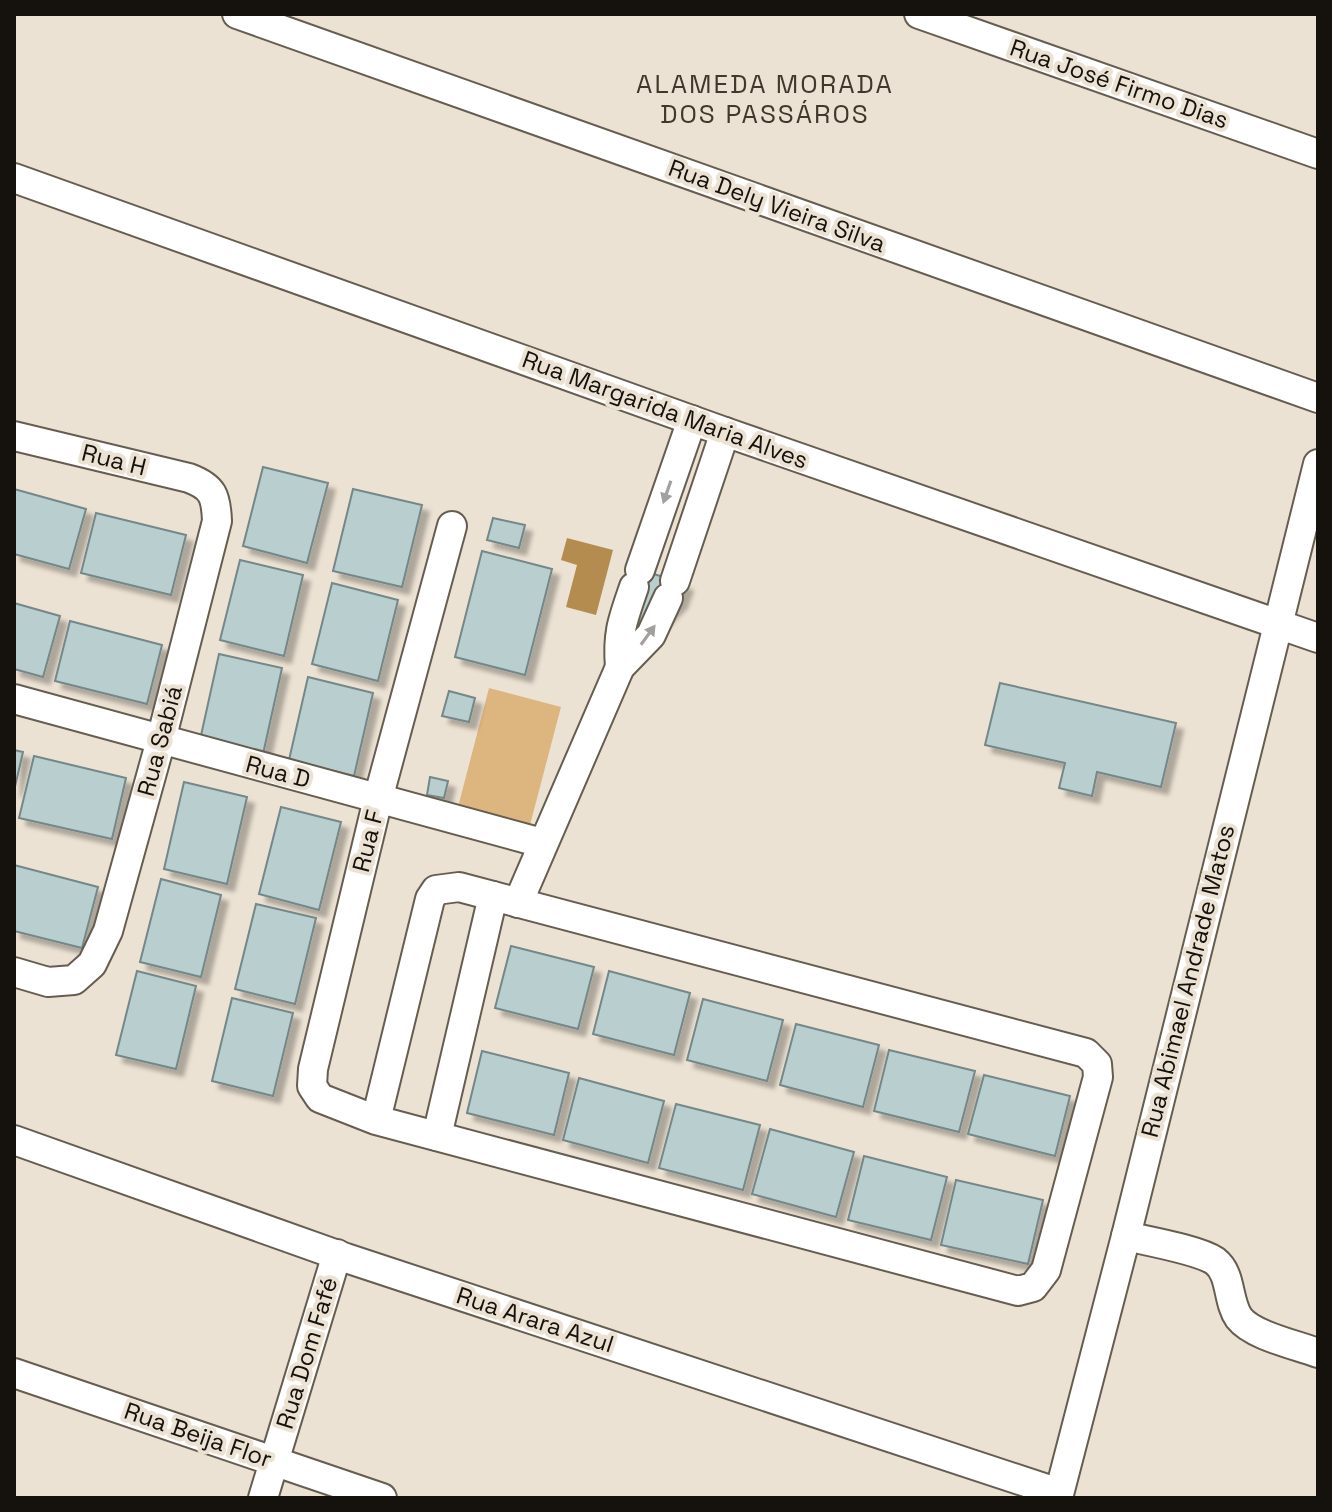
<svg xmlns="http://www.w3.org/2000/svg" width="1332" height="1512" font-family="'Space Grotesk',sans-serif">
	<defs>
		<filter id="shadow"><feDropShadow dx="7" dy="7" stdDeviation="2" flood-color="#0004"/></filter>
	</defs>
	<rect width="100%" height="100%" fill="#ece2d3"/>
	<polygon fill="#dcb57f" points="489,688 561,707 530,825 458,807"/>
	<polygon fill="#b58c4f" points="567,538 613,550 596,615 566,607 577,565 561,560"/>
	<g fill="#b9cecf" stroke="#748788" stroke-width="2" filter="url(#shadow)">
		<polygon points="263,467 328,483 307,563 243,546"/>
		<polygon points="14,489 86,509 69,569 14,554"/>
		<polygon points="353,489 422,505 402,587 333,571"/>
		<polygon points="96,513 186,535 171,595 81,573"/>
		<polygon points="493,518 525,525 519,548 487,540"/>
		<polygon points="482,551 552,569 525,675 455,657"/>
		<polygon points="240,560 303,575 284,656 220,640"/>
		<polygon points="631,567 686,584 680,601 650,631 629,624"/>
		<polygon points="332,583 398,600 378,681 312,664"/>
		<polygon points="14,603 60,616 43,677 14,669"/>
		<polygon points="70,621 162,645 147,704 55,681"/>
		<polygon points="219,654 282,668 263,754 200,740"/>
		<polygon points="308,677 373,693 354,776 289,760"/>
		<polygon points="1000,683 1176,723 1161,787 1097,772 1092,796 1059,788 1065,763 985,745"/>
		<polygon points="449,691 475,698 469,722 442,716"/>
		<polygon points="14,750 23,752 14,791"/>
		<polygon points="34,756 126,778 112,839 19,818"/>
		<polygon points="430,777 448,781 444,798 427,795"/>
		<polygon points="184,782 247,797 227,884 164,869"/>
		<polygon points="281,807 341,822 319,910 259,894"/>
		<polygon points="14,865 98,887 82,948 14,931"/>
		<polygon points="161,879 221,895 201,977 140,962"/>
		<polygon points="256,904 316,918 295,1004 235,989"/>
		<polygon points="511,946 594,967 578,1029 495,1008"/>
		<polygon points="137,971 196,986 176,1069 116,1055"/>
		<polygon points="609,971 690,993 674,1055 593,1034"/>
		<polygon points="232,998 293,1013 273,1096 212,1081"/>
		<polygon points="703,999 783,1020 767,1081 687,1060"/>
		<polygon points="796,1024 879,1045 863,1107 780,1085"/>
		<polygon points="889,1050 975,1071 959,1132 874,1111"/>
		<polygon points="482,1051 569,1073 554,1135 467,1113"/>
		<polygon points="984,1075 1070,1096 1055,1156 968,1134"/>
		<polygon points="579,1078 664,1101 648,1163 563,1140"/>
		<polygon points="676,1104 760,1125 743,1190 659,1168"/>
		<polygon points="770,1129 854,1152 836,1217 752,1194"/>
		<polygon points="864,1156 947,1177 931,1240 848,1220"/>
		<polygon points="956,1180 1043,1200 1028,1264 941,1245"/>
	</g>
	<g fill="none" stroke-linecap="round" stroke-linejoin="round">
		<g stroke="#665d51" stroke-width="32">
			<g id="minor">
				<polyline points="237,14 1318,398"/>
				<polyline points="919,14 1318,154"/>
				<polyline points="14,178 725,432 1318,638"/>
				<path d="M14 436 189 478C213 487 216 496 217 521L161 740 108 931 92 964 74 980 48 982 14 972"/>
				<polyline points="640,570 692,420"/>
				<polyline points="675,581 725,432"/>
				<path d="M620 667C617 633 623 619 634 587"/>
				<polyline points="14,699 542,843"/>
				<polyline points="518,903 620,667 651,635 668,598"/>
				<polyline points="376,1120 430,899 436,890 459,887 1086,1053 1097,1064 1098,1077 1046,1270 1033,1287 1018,1291 376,1120 320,1098 312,1086 313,1069 378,799 452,526"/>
				<polyline points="437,1136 493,896"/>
				<polyline points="14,1140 346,1258 1059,1493"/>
				<path d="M1126 1236C1147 1241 1199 1250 1215 1261 1232 1274 1227 1301 1239 1318 1253 1336 1297 1345 1318 1353"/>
				<polyline points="14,1373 382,1498"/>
				<polyline points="263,1498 337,1254"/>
				<polyline points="1058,1498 1126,1236 1318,464"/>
			</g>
		</g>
		<use href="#minor" stroke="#fff" stroke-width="28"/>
	</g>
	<defs><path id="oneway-solid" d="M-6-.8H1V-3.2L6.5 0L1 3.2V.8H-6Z" transform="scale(2)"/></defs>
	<g fill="#a1a09e">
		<use href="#oneway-solid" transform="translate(667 492) rotate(109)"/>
		<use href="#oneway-solid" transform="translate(648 635) rotate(-54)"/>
	</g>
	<g text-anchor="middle" stroke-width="8" stroke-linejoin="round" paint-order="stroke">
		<g font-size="24" fill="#15110d" stroke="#ece2d3">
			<text transform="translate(1119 84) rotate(19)" y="8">Rua José Firmo Dias</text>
			<text transform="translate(777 206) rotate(20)" y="8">Rua Dely Vieira Silva</text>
			<text transform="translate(665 410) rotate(20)" y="8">Rua Margarida Maria Alves</text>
			<text transform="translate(114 460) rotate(14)" y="8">Rua H</text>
			<text transform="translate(160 741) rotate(-75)" y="8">Rua Sabiá</text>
			<text transform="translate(278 772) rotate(15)" y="8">Rua D</text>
			<text transform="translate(368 841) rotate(-76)" y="8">Rua F</text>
			<text transform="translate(1188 981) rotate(-76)" y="8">Rua Abimael Andrade Matos</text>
			<text transform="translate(535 1320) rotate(18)" y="8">Rua Arara Azul</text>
			<text transform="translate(307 1353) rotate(-73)" y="8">Rua Dom Fafé</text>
			<text transform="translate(198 1435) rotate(19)" y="8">Rua Beija Flor</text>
		</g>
		<g font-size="26" letter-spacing="2" fill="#40382d" stroke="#ece2d3">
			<text x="765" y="93">ALAMEDA MORADA<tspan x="765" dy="30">DOS PASSÁROS</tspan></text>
		</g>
	</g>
	<rect width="1332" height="1512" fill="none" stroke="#15110d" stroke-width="32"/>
</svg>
